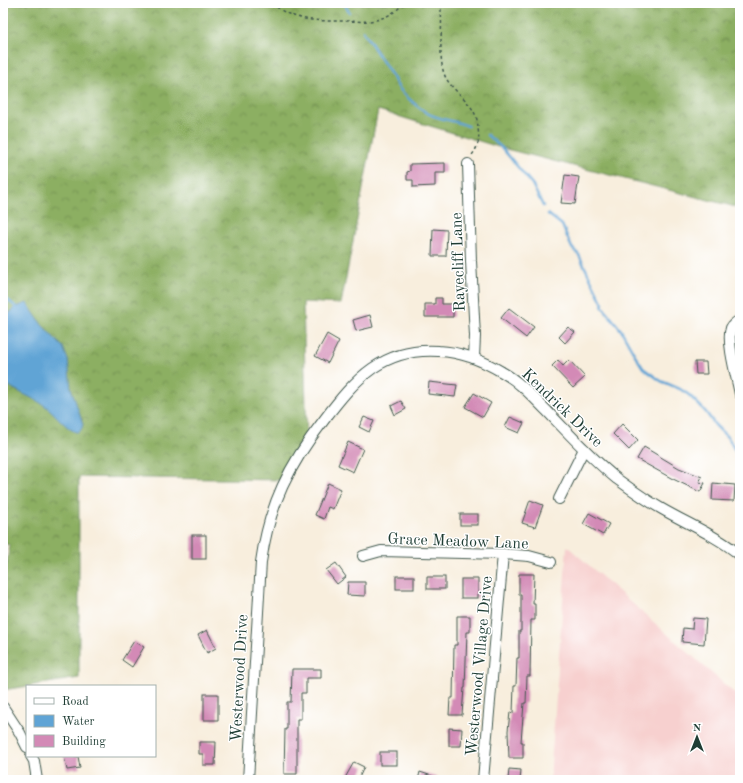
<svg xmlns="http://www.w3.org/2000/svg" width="743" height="783" font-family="'Old Standard TT',serif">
	<defs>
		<pattern id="forest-crowns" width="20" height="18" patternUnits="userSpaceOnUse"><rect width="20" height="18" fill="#8caf62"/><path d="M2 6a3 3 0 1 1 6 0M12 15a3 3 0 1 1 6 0" fill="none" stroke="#729052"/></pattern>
	</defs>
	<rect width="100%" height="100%" fill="#fff"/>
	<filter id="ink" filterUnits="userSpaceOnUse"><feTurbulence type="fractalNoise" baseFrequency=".025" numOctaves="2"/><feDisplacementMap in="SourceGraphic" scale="8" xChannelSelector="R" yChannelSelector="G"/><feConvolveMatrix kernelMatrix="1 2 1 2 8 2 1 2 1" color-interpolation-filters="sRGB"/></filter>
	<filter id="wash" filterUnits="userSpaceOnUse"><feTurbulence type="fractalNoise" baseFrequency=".012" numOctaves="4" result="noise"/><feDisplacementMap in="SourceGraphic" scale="16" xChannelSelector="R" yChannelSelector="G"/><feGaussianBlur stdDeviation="0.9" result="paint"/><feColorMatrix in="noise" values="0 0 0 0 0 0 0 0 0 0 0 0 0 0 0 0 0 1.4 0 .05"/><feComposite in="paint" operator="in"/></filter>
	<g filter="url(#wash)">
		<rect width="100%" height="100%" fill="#f8eedd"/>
		<polygon fill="#f7d0cf" points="567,546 740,698 740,780 550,780"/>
		<polygon fill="url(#forest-crowns)" stroke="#56764b" points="3,3 740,3 740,208 502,148 378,110 341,304 303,302 307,442 285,480 79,477 79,678 3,690 3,584 10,545 3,544"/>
		<path fill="#60a4d5" stroke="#407084" d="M27 303 42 325 63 347 68 360 71 388 83 424C82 428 81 433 76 432 68 430 55 414 48 408 34 397 16 393 3 381V319L16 307Z"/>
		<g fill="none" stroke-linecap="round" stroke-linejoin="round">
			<g stroke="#60a4d5" stroke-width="2.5">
				<polyline points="344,3 349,12"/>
				<path d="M363 31 394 79C396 89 419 109 429 114 438 119 456 121 468 126"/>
				<polyline points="487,135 502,148 532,184 543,206"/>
				<polyline points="548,214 562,225 572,248 579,255 603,304 602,306 621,330 635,355 643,368 661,381 680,389 689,395 705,411 715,425 729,439 740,461"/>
				<polyline points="3,296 16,307 16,310"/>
			</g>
		</g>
		<g id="blocks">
			<g fill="#d38ab6">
				<polygon points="445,163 445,173 435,173 435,186 413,187 413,180 407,180 407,172 410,171 410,164"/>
				<polygon points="565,175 579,177 575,204 561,203"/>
				<polygon points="433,229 447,230 446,256 432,256"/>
				<polygon points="435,298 442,298 442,304 453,304 453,317 425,317 425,304 435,304"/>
				<polygon points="509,308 534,327 526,338 501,318"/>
				<polygon points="370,315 373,327 356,331 353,320"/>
				<polygon points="568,327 575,332 565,343 559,337"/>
				<polygon points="327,334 339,341 328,363 315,356"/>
				<polygon points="558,360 563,366 569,360 585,377 573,388 552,366"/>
				<polygon points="695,362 706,362 707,374 696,374"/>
				<polygon points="429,382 457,385 455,397 428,394"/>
				<polygon points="474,393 491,403 483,417 465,407"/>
				<polygon points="401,401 406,409 395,415 391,406"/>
				<polygon points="364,417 374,421 369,432 359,427"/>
				<polygon points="510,417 524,423 519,433 505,427"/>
				<polygon points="622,424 638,440 629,450 613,434"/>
				<polygon points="348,442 363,449 353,472 338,465"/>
				<polygon points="644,447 679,468 702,477 699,482 705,483 700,492 671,478 637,459"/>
				<polygon points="328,483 341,489 333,509 328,507 324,519 315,515"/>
				<polygon points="713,483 735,485 734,501 712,500"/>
				<polygon points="530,500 543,505 535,527 522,523"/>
				<polygon points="589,513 609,524 603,535 583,524"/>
				<rect x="460" y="514" width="18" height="11"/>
				<rect x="192" y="535" width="14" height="24"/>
				<polygon points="336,563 346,577 337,584 326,570"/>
				<polygon points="519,574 534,574 533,604 535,604 535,620 531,620 530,676 527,676 526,703 524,703 521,742 523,742 523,758 509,758 508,731 510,712 513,713 514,686 516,686 517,658 519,658 519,631 521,631 521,595 519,595"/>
				<rect x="396" y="576" width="18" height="13"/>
				<rect x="427" y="577" width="18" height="12"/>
				<rect x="461" y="579" width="17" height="19"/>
				<polygon points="348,582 365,582 365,596 347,595"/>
				<polygon points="457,616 470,616 470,632 467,632 465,688 464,688 462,715 449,715 450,698 453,698 454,645 457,645"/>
				<polygon points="693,618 706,619 704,644 682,642 683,628 692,629"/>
				<polygon points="207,630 216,648 207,653 198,635"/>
				<polygon points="134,641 144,647 132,667 122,660"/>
				<polygon points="292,669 321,669 321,678 306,678 306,693 301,693 301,719 297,719 297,774 284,774 285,729 287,729 287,702 291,702"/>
				<rect x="204" y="694" width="14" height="26"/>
				<polygon points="449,728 462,729 461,746 449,746"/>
				<polygon points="199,742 216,742 215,765 203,765 203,754 199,754"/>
				<rect x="380" y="752" width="17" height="13"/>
				<polygon points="64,756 78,756 80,768 67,770"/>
				<polygon points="354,762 364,767 358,780 349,780 345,778"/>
				<polygon points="509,769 521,770 520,780 508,780"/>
				<polygon points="420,772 441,779 441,780 418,780"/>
			</g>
		</g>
	</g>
	<g filter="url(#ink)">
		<use href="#blocks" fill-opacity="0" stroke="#40584d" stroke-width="1"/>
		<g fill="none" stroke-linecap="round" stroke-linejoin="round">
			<g stroke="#40584d" stroke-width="12">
				<g id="minor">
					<polyline points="468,164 471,261 475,336 474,358"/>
					<path d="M740 320C736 322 733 324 731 328 726 341 737 379 740 394"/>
					<polyline points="559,499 584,449"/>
					<polyline points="363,556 381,551 503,554 529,556 551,562"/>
					<polyline points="3,707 20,733 27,747"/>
					<polyline points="31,756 34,761 37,780"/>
					<path d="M248 780 261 562C269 505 289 465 324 420 355 379 383 347 439 351 462 352 482 360 502 372 520 382 533 397 547 411 570 435 592 459 617 479 632 490 646 500 662 509 688 524 717 536 740 555"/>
					<polyline points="483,780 503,554"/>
				</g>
			</g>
			<g stroke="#40584d" stroke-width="1.5" stroke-dasharray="3 3" stroke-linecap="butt">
				<path d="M272 3C292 22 319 21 345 21 357 21 370 23 382 18 391 15 398 9 405 3"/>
				<path d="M440 3C444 25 438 48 443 70 447 88 466 96 474 112 477 117 478 124 478 129 480 140 478 147 472 155"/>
			</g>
			<use href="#minor" stroke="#fff" stroke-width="10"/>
		</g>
	</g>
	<g text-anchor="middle" stroke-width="3" stroke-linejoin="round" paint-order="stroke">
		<g font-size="16" fill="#1f3d34" stroke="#fff">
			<text transform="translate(457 262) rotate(-92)" y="6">Rayecliff Lane</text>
			<text transform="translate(563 407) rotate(44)" y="6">Kendrick Drive</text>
			<text transform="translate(458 540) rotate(2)" y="6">Grace Meadow Lane</text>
			<text transform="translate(478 666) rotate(-85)" y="6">Westerwood Village Drive</text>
			<text transform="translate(238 678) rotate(-87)" y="6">Westerwood Drive</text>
		</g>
	</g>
	<rect width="743" height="783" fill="none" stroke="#fff" stroke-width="16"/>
	<rect x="26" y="685" width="130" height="72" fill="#ffffff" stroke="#a5b1ae"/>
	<rect x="34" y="698" width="20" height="6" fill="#ffffff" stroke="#a5b1ae"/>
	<text x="62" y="705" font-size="12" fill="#1f3d34">Road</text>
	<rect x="34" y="715" width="20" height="12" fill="#60a4d5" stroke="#a5b1ae"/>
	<text x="62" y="725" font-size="12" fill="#1f3d34">Water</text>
	<rect x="34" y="735" width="20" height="12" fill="#d38ab6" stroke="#a5b1ae"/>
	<text x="62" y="745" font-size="12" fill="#1f3d34">Building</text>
	<g transform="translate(697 737)" stroke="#ffffff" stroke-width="3" paint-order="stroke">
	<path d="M0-3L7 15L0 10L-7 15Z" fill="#1f3d34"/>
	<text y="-6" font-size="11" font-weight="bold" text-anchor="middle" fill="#1f3d34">N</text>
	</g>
</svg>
